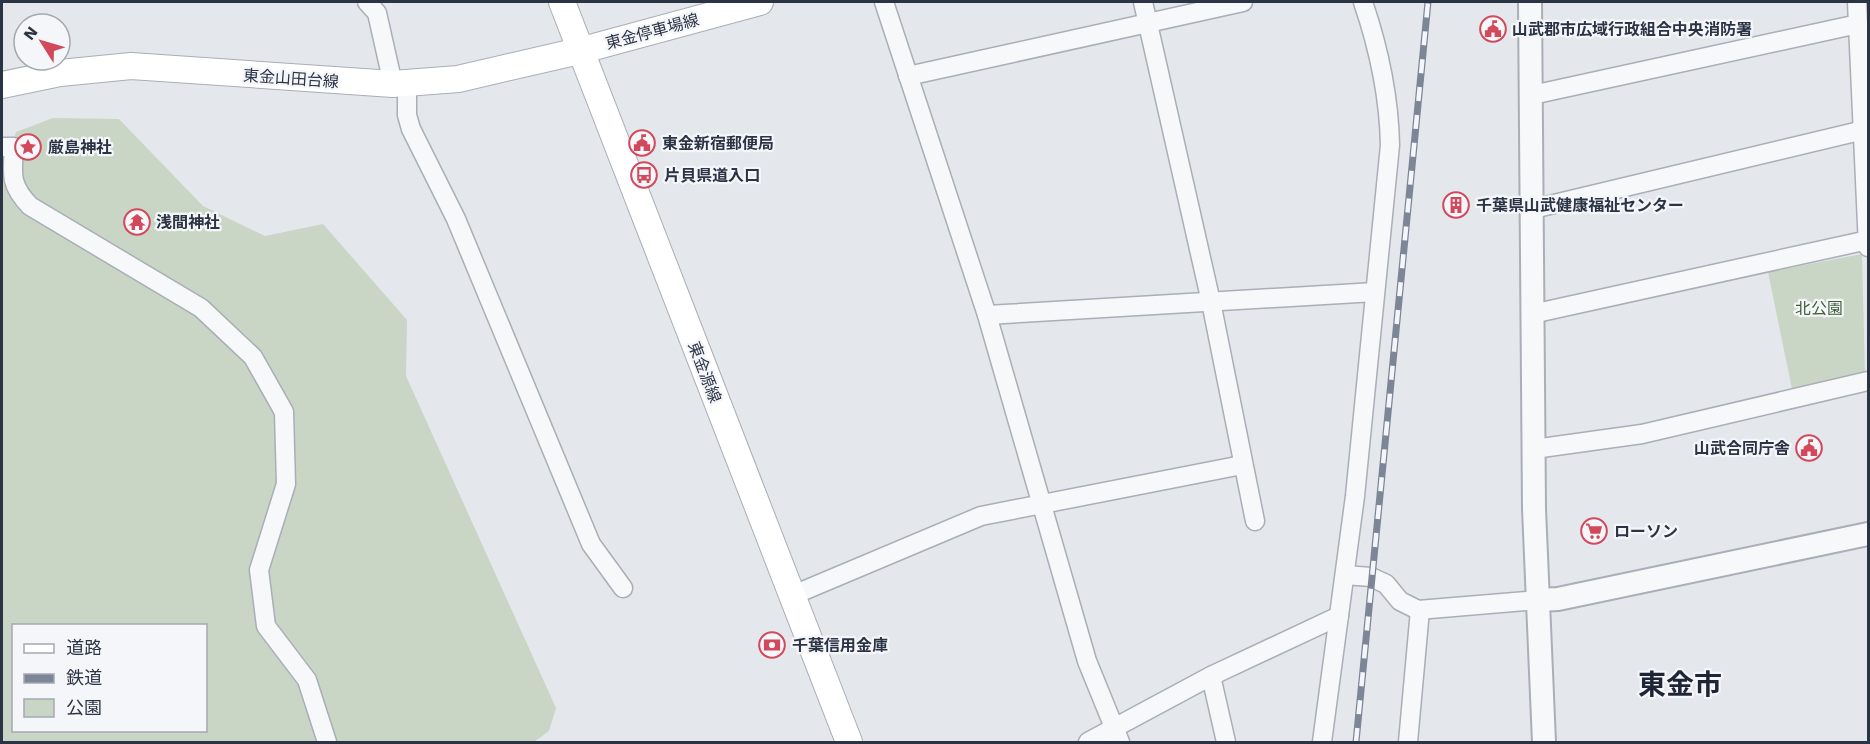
<svg xmlns="http://www.w3.org/2000/svg" width="1870" height="744" font-family="'Work Sans','Noto Sans JP',sans-serif">
	<rect width="100%" height="100%" fill="#e4e7ec"/>
	<g fill="#c9d6c5" fill-rule="evenodd">
		<path d="M53 118 119 119 203 206 265 236 323 224 407 320 406 376 556 708 549 731 534 742H2V174L16 132ZM14 626H206V730H14Z"/>
		<polygon points="1862,254 1865,374 1792,389 1768,272"/>
	</g>
	<g fill="none" stroke-linecap="round" stroke-linejoin="round">
		<g stroke="#a9aeb7" stroke-width="21">
			<g id="minor">
				<polyline points="367,2 377,13 393,84"/>
				<polyline points="884,2 987,315 1087,661 1120,742"/>
				<polyline points="1143,2 1211,302 1255,521"/>
				<polyline points="1857,2 1868,247"/>
				<polyline points="908,76 1243,2"/>
				<polyline points="407,84 407,115 411,129 456,219 591,544 623,588"/>
				<polyline points="1532,95 1858,24"/>
				<path d="M2 147H14C12 175 10 185 30 206L201 308 253 357 284 412 286 484 259 570 266 626 307 680 327 742"/>
				<polyline points="1533,209 1868,129"/>
				<polyline points="1532,314 1868,240"/>
				<polyline points="987,315 1375,292"/>
				<polyline points="1534,449 1642,434 1868,381"/>
				<polyline points="1345,575 1371,577 1386,584 1400,601 1418,610 1538,600"/>
				<polyline points="791,596 981,516 1242,465"/>
				<polyline points="1211,676 1226,742"/>
				<polyline points="1088,742 1211,676 1339,616"/>
				<path d="M1322 742 1355 496 1390 145C1389 94 1379 49 1363 2"/>
				<polyline points="1408,742 1420,610"/>
			</g>
		</g>
		<g stroke="#a9aeb7" stroke-width="26">
			<g id="tertiary">
				<polyline points="1530,2 1534,509 1544,742"/>
				<polyline points="1538,600 1558,599 1868,534"/>
			</g>
		</g>
		<g stroke="#a9aeb7" stroke-width="28">
			<g id="secondary">
				<polyline points="562,2 849,742"/>
				<polyline points="2,85 60,73 131,66 393,84 458,79 579,51 760,2"/>
			</g>
		</g>
		<use href="#minor" stroke="#f7f8fa" stroke-width="18"/>
		<use href="#tertiary" stroke="#f7f8fa" stroke-width="22"/>
		<use href="#secondary" stroke="#fff" stroke-width="26"/>
		<g stroke="#7d8696" stroke-width="7">
			<polyline id="rail" points="1356,742 1428,2"/>
		</g>
		<use href="#rail" stroke="#f4f6f9" stroke-width="4.5" stroke-dasharray="14" stroke-linecap="butt"/>
	</g>
	<defs>
		<g id="civic-ring" transform="scale(1.35)"><circle r="9.5" fill="#f4f6f9" stroke="#d1495b" stroke-width="1.5"/><path d="M-.6-6.5H3V-4.5H.6V-3L4-1V1h2V6H-6V1h2V-1L-.6-3ZM-1.2 2.5V6h2.4V2.5Z" fill="#d1495b"/></g>
		<g id="sight-ring" transform="scale(1.35)"><circle r="9.5" fill="#f4f6f9" stroke="#d1495b" stroke-width="1.5"/><path d="M0-6L1.8-2.2L6-1.7L2.9 1.2L3.7 5.4L0 3.3L-3.7 5.4L-2.9 1.2L-6-1.7L-1.8-2.2Z" fill="#d1495b"/></g>
		<g id="bus-ring" transform="scale(1.35)"><circle r="9.5" fill="#f4f6f9" stroke="#d1495b" stroke-width="1.5"/><path d="M-5-6H5V4H4V6H2V4H-2V6H-4V4H-5ZM-3.5-4V0h7V-4ZM-3.5 1.2v1.5H-2V1.2ZM2 1.2v1.5H3.5V1.2Z" fill="#d1495b"/></g>
		<g id="building-ring" transform="scale(1.35)"><circle r="9.5" fill="#f4f6f9" stroke="#d1495b" stroke-width="1.5"/><path d="M-4-6H4V6H1V3H-1V6H-4ZM-2.5-4.3h1.7v1.8h-1.7ZM.8-4.3h1.7v1.8H.8ZM-2.5-1h1.7V.8h-1.7ZM.8-1h1.7V.8H.8Z" fill="#d1495b"/></g>
		<g id="temple-ring" transform="scale(1.35)"><circle r="9.5" fill="#f4f6f9" stroke="#d1495b" stroke-width="1.5"/><path d="M0-6L5-2H3V0L6.5 2.5H4V6H1.5V3h-3V6H-4V2.5H-6.5L-3 0V-2H-5Z" fill="#d1495b"/></g>
		<g id="supermarket-ring" transform="scale(1.35)"><circle r="9.5" fill="#f4f6f9" stroke="#d1495b" stroke-width="1.5"/><path d="M-6-5.5h2.5l.6 2H6L4.5 2H-2.5L-4.4-4H-6ZM-1.5 3.2a1.3 1.3 0 1 0 .1 0ZM3 3.2a1.3 1.3 0 1 0 .1 0Z" fill="#d1495b"/></g>
		<g id="bank-ring" transform="scale(1.35)"><circle r="9.5" fill="#f4f6f9" stroke="#d1495b" stroke-width="1.5"/><path d="M-6-4H6V4H-6ZM0-2.3a2.3 2.3 0 1 0 0 4.6a2.3 2.3 0 1 0 0-4.6Z" fill="#d1495b"/></g>
	</defs>
	<g fill-rule="evenodd">
		<use href="#civic-ring" x="1493" y="29"/>
		<use href="#civic-ring" x="642" y="143"/>
		<use href="#sight-ring" x="28" y="147"/>
		<use href="#bus-ring" x="644" y="175"/>
		<use href="#building-ring" x="1456" y="205"/>
		<use href="#temple-ring" x="137" y="222"/>
		<use href="#civic-ring" x="1809" y="448"/>
		<use href="#supermarket-ring" x="1594" y="531"/>
		<use href="#bank-ring" x="772" y="645"/>
	</g>
	<g text-anchor="middle" stroke-width="4.5" stroke-linejoin="round" paint-order="stroke">
		<g font-size="16" font-weight="bold" fill="#2b3445" stroke="#f4f6f9" text-anchor="start">
			<text x="1512" y="35">山武郡市広域行政組合中央消防署</text>
			<text x="662" y="149">東金新宿郵便局</text>
			<text x="48" y="153">厳島神社</text>
			<text x="664" y="181">片貝県道入口</text>
			<text x="1476" y="211">千葉県山武健康福祉センター</text>
			<text x="156" y="228">浅間神社</text>
			<text x="1790" y="454" text-anchor="end">山武合同庁舎</text>
			<text x="1614" y="537">ローソン</text>
			<text x="792" y="651">千葉信用金庫</text>
		</g>
		<g font-size="16" fill="#2b3445" stroke="#f4f6f9">
			<text transform="translate(652 31) rotate(-15)" y="6">東金停車場線</text>
			<text transform="translate(291 78) rotate(4)" y="6">東金山田台線</text>
			<text transform="translate(705 372) rotate(69)" y="6">東金源線</text>
		</g>
		<g font-size="16" fill="#3f6138" stroke="#f4f6f9">
			<text x="1819" y="314">北公園</text>
		</g>
		<g font-size="28" font-weight="bold" fill="#1d2536" stroke="#f4f6f9">
			<text x="1680" y="694">東金市</text>
		</g>
	</g>
	<rect width="1870" height="744" fill="none" stroke="#2b3445" stroke-width="6"/>
	<rect x="12" y="624" width="195" height="108" fill="#f4f6f9" stroke="#a4a8b1" stroke-width="1.5"/>
	<rect x="24" y="644" width="30" height="9" fill="#ffffff" stroke="#a4a8b1" stroke-width="1.5"/>
	<text x="66" y="654" font-size="18" fill="#2b3445">道路</text>
	<rect x="24" y="674" width="30" height="9" fill="#7d8696" stroke="#a4a8b1" stroke-width="1.5"/>
	<text x="66" y="684" font-size="18" fill="#2b3445">鉄道</text>
	<rect x="24" y="699" width="30" height="18" fill="#c9d6c5" stroke="#a4a8b1" stroke-width="1.5"/>
	<text x="66" y="714" font-size="18" fill="#2b3445">公園</text>
	<g transform="translate(42 42) rotate(307)"><circle r="28" fill="#f4f6f9" stroke="#a4a8b1" stroke-width="1.5"/>
	<path d="M0-4.5L10 22L0 15L-10 22Z" fill="#d1495b"/>
	<text y="-9" font-size="16" font-weight="bold" text-anchor="middle" fill="#2b3445">N</text>
	</g>
</svg>
